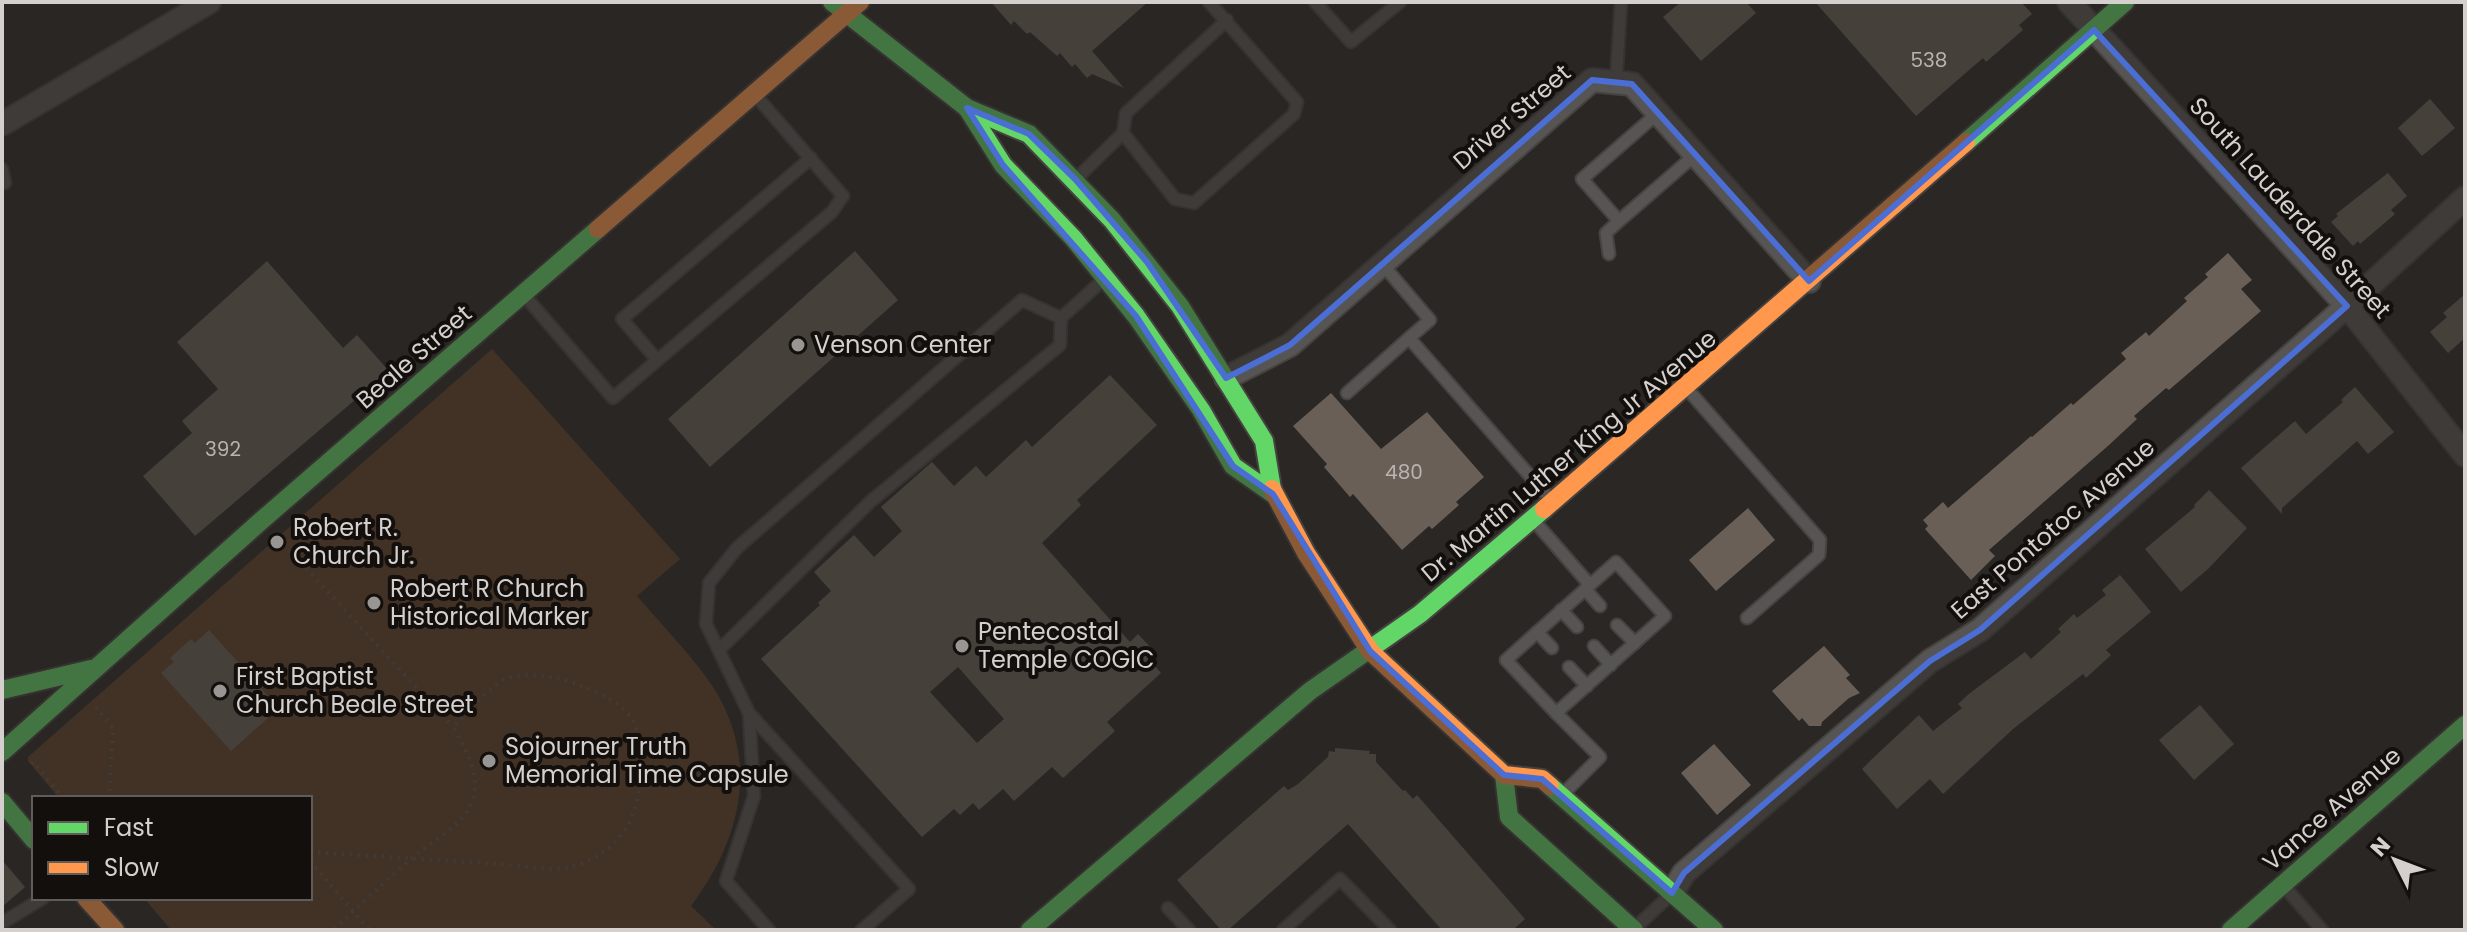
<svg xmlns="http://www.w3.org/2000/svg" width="2467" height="932" font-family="Poppins,sans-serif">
	<rect width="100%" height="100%" fill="#2a2724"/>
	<path fill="#604129" d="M492 349 680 559 637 596C661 624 696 660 715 690 760 764 740 841 691 906L716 930H171L144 898H310V798H59L28 761V757Z"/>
	<g fill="#695f57" fill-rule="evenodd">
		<polygon points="991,2 1148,2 1092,51 1124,88 1092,74 1087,78 1075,64 1072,67 1060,53 1057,56 1030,32 1027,34 1014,21 1011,25"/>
		<polygon points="1681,2 1746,2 1756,13 1701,61 1663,17"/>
		<polygon points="1815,2 2021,2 2032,14 2019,25 2023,30 1986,62 1983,58 1916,116"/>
		<polygon points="2430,99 2455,128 2422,156 2398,128"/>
		<polygon points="2388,173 2407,196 2391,210 2395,214 2360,244 2358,241 2353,246 2331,222 2338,216 2336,214"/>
		<polygon points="855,251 898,300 710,467 668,419"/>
		<polygon points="2228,253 2252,280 2241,289 2261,311 2169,390 2166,388 2134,416 2137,419 2109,445 1989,550 1995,556 1971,580 1925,529 1928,526 1923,520 1943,502 1948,508 2031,436 2032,437 2071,403 2073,405 2126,359 2121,353 2146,332 2149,336 2187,301 2184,298 2208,277 2205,274"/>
		<polygon points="267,261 343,348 357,335 389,371 195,536 143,476 192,433 182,421 218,389 177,342"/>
		<polygon points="2465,294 2465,338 2448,353 2430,332 2447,317 2443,313"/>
		<path d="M1110 375 1157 425 1077 500 1081 505 1042 543 1130 642 1138 634 1154 651 1147 657 1161 673 1107 722 1115 731 1063 778 1052 767 1014 801 1003 789 979 810 973 803 960 815 954 809 922 837 761 659 820 605 818 603 831 591 814 572 854 535 874 557 902 531 881 507 932 462 954 486 976 466 986 477 1026 440 1032 447ZM958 667 1004 719 977 743 930 692Z"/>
		<polygon points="2355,387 2394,432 2368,454 2357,441 2282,508 2282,514 2241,468 2295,421 2306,434 2343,402 2341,400"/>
		<polygon points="1331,393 1381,449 1427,412 1484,477 1456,502 1459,505 1432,529 1429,526 1402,550 1353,494 1350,497 1324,467 1327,464 1293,426"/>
		<polygon points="2209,490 2247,528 2208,569 2181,592 2145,549 2195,507 2194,505"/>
		<polygon points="1748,508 1775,540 1716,591 1689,560"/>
		<polygon points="2120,575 2151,612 2106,650 2111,655 2086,678 2083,674 2013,729 1943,794 1930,779 1897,809 1862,769 1872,759 1919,715 1933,731 1962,708 1958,704 1970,693 2025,652 2031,659 2061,632 2058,629 2074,614 2077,618 2106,595 2102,590"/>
		<polygon points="209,630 279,708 231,751 161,673 174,662 170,658 191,639 195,643"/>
		<polygon points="1824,646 1850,675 1846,678 1860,693 1849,698 1822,722 1821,726 1809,726 1802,718 1799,721 1772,691"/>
		<polygon points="2200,705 2234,744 2194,780 2159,740"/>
		<polygon points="1714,744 1751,785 1717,815 1681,773"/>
		<polygon points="1335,748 1370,751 1369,754 1376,754 1376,762 1403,791 1405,790 1413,799 1417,795 1525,919 1513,930 1442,930 1348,824 1228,930 1221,930 1177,880 1284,786 1288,790 1298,784 1328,757 1329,751 1335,752"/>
		<polygon points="2,860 25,887 2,907"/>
	</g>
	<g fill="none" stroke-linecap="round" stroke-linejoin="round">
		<g stroke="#454240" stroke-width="15">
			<g id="lane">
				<polyline points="1209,2 1297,102 1294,114 1194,203 1175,199 1123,133 1126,113 1227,20"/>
				<polyline points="1315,2 1351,42 1400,2"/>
				<polyline points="1616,83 1621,2"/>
				<polyline points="1658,113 1582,179 1619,221 1695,155"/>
				<polyline points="2,169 5,183"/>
				<polyline points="1076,179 1123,133"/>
				<polyline points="1609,254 1606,233 1619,221"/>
				<polyline points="1383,265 1430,320 1409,338 1551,500"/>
				<polyline points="524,295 613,398 832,212 843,196 756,96"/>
				<polyline points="657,360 622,319 811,158"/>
				<polyline points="1689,391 1820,540 1819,555 1747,618"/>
				<polyline points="1347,393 1409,338"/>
				<polyline points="1536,523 1590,585 1616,562 1665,616 1556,713 1506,660 1590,585"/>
				<polyline points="1585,589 1600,606"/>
				<polyline points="1561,610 1577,627"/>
				<polyline points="1617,625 1635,643"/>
				<polyline points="1537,632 1552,648"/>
				<polyline points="1594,646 1611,665"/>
				<polyline points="719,650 871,501 1060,345 1061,318 1103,280"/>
				<polyline points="1569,667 1587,686"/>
				<polyline points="749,713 754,796 726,881 769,930"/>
				<polyline points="1556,713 1600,757 1566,791"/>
				<polyline points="2283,885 2322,930"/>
				<polyline points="1168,908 1189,930"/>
				<polyline points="2,923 43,898"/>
				<polyline points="1636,927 1667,898"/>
				<polyline points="862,930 909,889 749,713 706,624 709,583 737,548 1022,300 1061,318"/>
				<polyline points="1283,930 1340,879 1390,930"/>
			</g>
		</g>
		<g stroke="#454240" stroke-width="26">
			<g id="street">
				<polyline points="2069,2 2347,306 2465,455"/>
				<polyline points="2,124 209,2"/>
				<polyline points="1226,378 1290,345 1592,80 1632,84 1809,281"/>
				<polyline points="1672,893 1684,873 1930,661 1980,630 2347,306 2465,198"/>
			</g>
		</g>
		<g stroke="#454240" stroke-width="22">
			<g id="fast">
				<polyline points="832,2 967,108 1029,134 1112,220 1180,306 1264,441 1272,489"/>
				<polyline points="967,108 1003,165 1073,238 1136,316 1201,410 1233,466 1273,494"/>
				<polyline points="1966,142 2125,2"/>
				<polyline points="2,690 91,669"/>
				<polyline points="2,752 262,520 598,229"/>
				<polyline points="1504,775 1509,817 1634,930"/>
				<polyline points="1550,786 1714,930"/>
				<polyline points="2,802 34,840"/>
				<polyline points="1030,930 1310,691 1420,614 1544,509"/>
				<polyline points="2231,930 2465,725"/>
			</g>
		</g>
		<g stroke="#454240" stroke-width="22">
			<g id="slow">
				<polyline points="598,229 860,2"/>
				<polyline points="1272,489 1306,553 1370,651 1504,775 1542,779 1550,786"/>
				<polyline points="1544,509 1966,142"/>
				<polyline points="86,898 115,930"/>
			</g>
		</g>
		<g stroke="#585553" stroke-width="4" stroke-dasharray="2 6" stroke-linecap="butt">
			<polyline points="279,539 453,727"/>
			<polyline points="96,707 113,728 109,798"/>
			<polyline points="32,764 33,762 63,798"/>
			<path d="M310 852C373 856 435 860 498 864 520 865 549 872 570 867 621 855 643 812 641 762 640 750 639 733 633 721 616 690 533 663 502 681 484 692 468 713 453 727 464 746 481 775 473 798 464 829 428 842 407 862 382 884 358 907 334 930"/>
			<polyline points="310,861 369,930"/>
		</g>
		<use href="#lane" stroke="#575553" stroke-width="11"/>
		<use href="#street" stroke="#575553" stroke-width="22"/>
		<use href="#fast" stroke="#63d668" stroke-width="18"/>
		<use href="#slow" stroke="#ff974d" stroke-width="18"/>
	</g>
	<path d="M0 0H2467V932H0ZM2094 30 2347 306 1980 630 1930 661 1684 873 1672 893 1542 779 1504 775 1370 651 1273 494 1233 466 1136 316 1003 165 967 108 1029 134 1075 179 1147 262 1226 378 1290 345 1592 80 1632 84 1809 281Z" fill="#2a2724" fill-opacity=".55" fill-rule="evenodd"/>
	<path fill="none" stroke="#4b6ed5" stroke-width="6" stroke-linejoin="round" d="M2094 30 2347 306 1980 630 1930 661 1684 873 1672 893 1542 779 1504 775 1370 651 1273 494 1233 466 1136 316 1003 165 967 108 1029 134 1075 179 1147 262 1226 378 1290 345 1592 80 1632 84 1809 281Z"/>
	<g fill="#999592" stroke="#130f0d" stroke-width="3">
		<circle cx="798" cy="345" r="8"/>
		<circle cx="277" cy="542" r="8"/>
		<circle cx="374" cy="603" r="8"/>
		<circle cx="962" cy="646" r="8"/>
		<circle cx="220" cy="691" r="8"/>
		<circle cx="489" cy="761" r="8"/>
	</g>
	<g text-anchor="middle" stroke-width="8" stroke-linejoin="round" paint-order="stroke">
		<g font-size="20" fill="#bab4b0">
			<text x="1929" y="67">538</text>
			<text x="223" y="456">392</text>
			<text x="1404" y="479">480</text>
		</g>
		<g font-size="24" fill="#d5d0cd" stroke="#130f0d">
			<text transform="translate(1512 117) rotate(-41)" y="8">Driver Street</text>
			<text transform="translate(2290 208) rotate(48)" y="8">South Lauderdale Street</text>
			<text transform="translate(414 357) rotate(-41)" y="8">Beale Street</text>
			<text transform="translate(1569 456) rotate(-40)" y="8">Dr. Martin Luther King Jr Avenue</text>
			<text transform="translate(2053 529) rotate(-41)" y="8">East Pontotoc Avenue</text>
			<text transform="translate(2332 809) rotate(-41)" y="8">Vance Avenue</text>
		</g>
		<g font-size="24" fill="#d5d0cd" stroke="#130f0d" text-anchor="start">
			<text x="814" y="353">Venson Center</text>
			<text x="293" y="536">Robert R.<tspan x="293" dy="28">Church Jr.</tspan></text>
			<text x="390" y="597">Robert R Church<tspan x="390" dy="28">Historical Marker</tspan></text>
			<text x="978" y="640">Pentecostal<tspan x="978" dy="28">Temple COGIC</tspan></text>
			<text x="236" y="685">First Baptist<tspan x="236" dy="28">Church Beale Street</tspan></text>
			<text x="505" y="755">Sojourner Truth<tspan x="505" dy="28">Memorial Time Capsule</tspan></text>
		</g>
	</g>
	<rect width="2467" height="932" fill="none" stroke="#d5d0cd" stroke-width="8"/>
	<rect x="32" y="796" width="280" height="104" fill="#130f0d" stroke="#615c5a" stroke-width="2"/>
	<rect x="48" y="822" width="40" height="12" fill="#63d668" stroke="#615c5a" stroke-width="2"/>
	<text x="104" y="836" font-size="24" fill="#d5d0cd">Fast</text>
	<rect x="48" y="862" width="40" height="12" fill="#ff974d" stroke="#615c5a" stroke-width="2"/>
	<text x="104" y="876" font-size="24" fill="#d5d0cd">Slow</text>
	<g transform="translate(2395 860) rotate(312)" stroke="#130f0d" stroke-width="6" paint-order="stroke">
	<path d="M0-6L14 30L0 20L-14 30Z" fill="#d5d0cd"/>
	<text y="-12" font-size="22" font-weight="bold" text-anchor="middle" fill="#d5d0cd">N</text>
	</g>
</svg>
